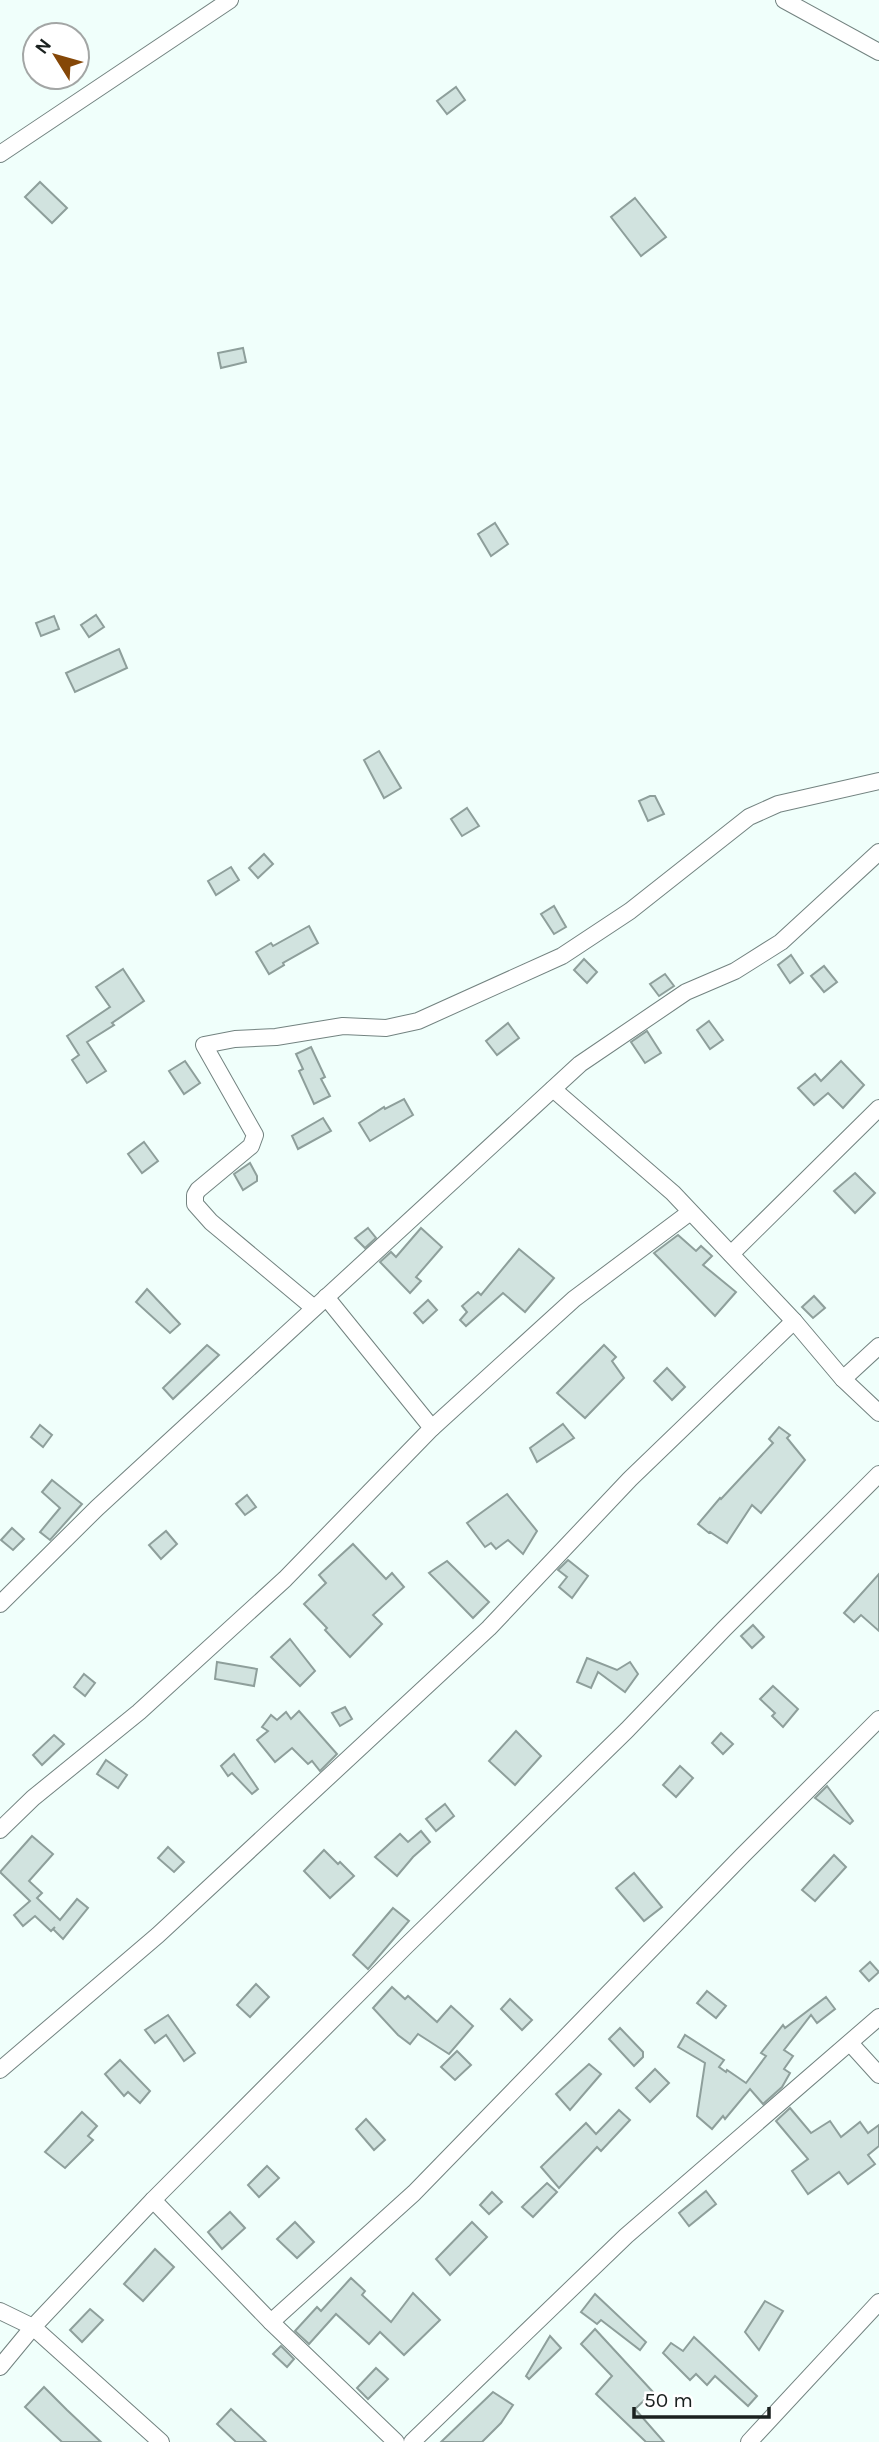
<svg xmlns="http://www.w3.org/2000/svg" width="879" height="2442" font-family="Karla,sans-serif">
	<rect width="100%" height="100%" fill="#f0fffb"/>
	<g fill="#d1e3df" stroke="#8e9f9b" stroke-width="2">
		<polygon points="456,87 465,100 447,114 437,101"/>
		<polygon points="40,182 67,208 52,223 25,197"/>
		<polygon points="635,198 666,237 641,256 611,217"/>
		<polygon points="243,348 246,362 221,368 218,353"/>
		<polygon points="495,523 508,544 491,556 478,534"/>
		<polygon points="96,615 104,627 89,637 81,625"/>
		<polygon points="54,616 59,629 41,636 36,623"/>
		<polygon points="119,649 127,668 75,692 66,673"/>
		<polygon points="379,751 401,788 384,798 364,760"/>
		<polygon points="650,796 655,796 664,814 648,821 639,801"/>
		<polygon points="467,808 479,826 462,836 451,819"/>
		<polygon points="264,854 273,864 258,878 249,868"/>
		<polygon points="231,867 239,880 216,895 208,881"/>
		<polygon points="554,906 566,927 554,934 541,914"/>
		<polygon points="309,926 318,943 283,963 284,965 269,974 256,952 271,943 273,946"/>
		<polygon points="791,955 803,973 790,983 778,965"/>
		<polygon points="584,959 597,972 587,983 574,970"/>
		<polygon points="824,966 837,982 824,992 811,976"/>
		<polygon points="123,969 144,1001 112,1023 114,1025 87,1042 106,1071 87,1083 72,1060 79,1055 67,1036 110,1007 96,987"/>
		<polygon points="665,974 674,986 659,996 650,984"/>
		<polygon points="709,1021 723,1040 710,1049 697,1030"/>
		<polygon points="508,1023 519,1038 497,1055 486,1041"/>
		<polygon points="647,1031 661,1053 645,1063 631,1042"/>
		<polygon points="311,1047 325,1077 321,1079 330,1096 314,1104 299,1071 303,1069 296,1054"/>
		<polygon points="185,1061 200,1083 184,1094 169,1071"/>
		<polygon points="841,1061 864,1085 843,1108 828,1093 814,1105 798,1088 815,1074 821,1081"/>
		<polygon points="404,1099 413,1115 370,1141 359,1123 384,1107 385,1109"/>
		<polygon points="323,1118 331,1131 298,1149 292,1136"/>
		<polygon points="144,1142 158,1161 142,1173 128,1154"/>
		<polygon points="250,1163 257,1176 257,1181 243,1190 234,1174"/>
		<polygon points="855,1173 875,1193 855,1213 834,1191"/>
		<polygon points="368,1228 376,1238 365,1248 355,1238"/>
		<polygon points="421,1228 442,1247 416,1277 421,1281 410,1293 380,1262 391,1252 396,1257"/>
		<polygon points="678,1235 696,1251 701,1246 712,1256 703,1265 736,1292 715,1316 654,1253"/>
		<polygon points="519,1249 554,1278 525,1312 503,1293 466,1326 460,1320 467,1312 462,1306 478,1292 481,1295"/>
		<polygon points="147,1289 180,1324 170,1333 136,1302"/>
		<polygon points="814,1296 825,1308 813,1318 802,1307"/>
		<polygon points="428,1300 437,1310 423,1323 414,1313"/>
		<polygon points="207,1345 219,1355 173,1399 163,1388"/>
		<polygon points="604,1345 616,1357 612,1361 624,1378 585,1418 557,1393"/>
		<polygon points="667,1368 685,1387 672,1400 654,1381"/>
		<polygon points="563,1424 574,1438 537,1462 530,1448"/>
		<polygon points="40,1425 52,1435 43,1447 31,1437"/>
		<polygon points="779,1427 790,1435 787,1438 805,1460 761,1513 752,1505 727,1543 710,1532 709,1533 698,1524 720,1498 721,1499 773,1443 769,1439"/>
		<polygon points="52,1480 82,1504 50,1540 40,1532 60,1508 42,1492"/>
		<polygon points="507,1494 537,1531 523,1554 508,1540 496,1549 491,1543 485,1547 467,1523"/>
		<polygon points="247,1495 256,1507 245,1515 236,1504"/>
		<polygon points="12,1528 24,1539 13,1550 1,1540"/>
		<polygon points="166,1531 177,1544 161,1559 149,1545"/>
		<polygon points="353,1544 386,1579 392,1573 404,1587 373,1615 382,1624 350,1657 325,1630 327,1628 304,1604 326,1583 319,1575"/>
		<polygon points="568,1560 588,1576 572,1598 559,1587 567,1577 558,1570"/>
		<polygon points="447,1561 489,1602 473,1618 429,1573"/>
		<polygon points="879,1574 879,1631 861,1615 854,1622 844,1613"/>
		<polygon points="753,1625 764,1637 752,1648 741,1636"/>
		<polygon points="290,1639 315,1671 300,1686 271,1657"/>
		<polygon points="587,1658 617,1670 630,1662 638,1674 625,1692 598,1672 591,1688 577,1682"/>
		<polygon points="217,1662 257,1669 254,1686 215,1679"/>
		<polygon points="84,1674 95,1683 85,1696 74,1687"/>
		<polygon points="773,1686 798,1709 783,1727 772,1716 775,1713 760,1699"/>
		<polygon points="345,1707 352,1719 340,1726 332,1713"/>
		<polygon points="299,1711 337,1754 320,1771 312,1761 308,1764 292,1748 275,1762 257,1740 268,1731 262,1727 271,1715 277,1720 286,1712 291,1719"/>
		<polygon points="516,1731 541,1756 515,1785 489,1761"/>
		<polygon points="721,1733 733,1744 723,1754 712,1743"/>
		<polygon points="54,1735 64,1744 42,1765 33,1755"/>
		<polygon points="234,1754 258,1789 252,1794 232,1773 228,1776 221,1766"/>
		<polygon points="106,1760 127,1775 118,1788 97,1774"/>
		<polygon points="680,1766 693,1778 676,1797 663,1785"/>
		<polygon points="827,1786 853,1821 850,1824 815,1798"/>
		<polygon points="445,1804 454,1816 436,1831 426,1819"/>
		<polygon points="421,1831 430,1842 413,1857 397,1876 375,1857 400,1834 408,1842"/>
		<polygon points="32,1836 53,1854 29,1881 42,1893 37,1898 60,1920 77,1899 88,1908 63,1939 53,1929 55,1927 51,1931 35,1916 23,1926 14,1915 30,1901 0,1872"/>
		<polygon points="168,1847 184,1862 174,1872 158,1858"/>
		<polygon points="324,1850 338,1864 340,1862 354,1876 330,1898 304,1871"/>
		<polygon points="834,1855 846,1867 815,1901 802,1890"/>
		<polygon points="634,1873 662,1907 644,1921 616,1888"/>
		<polygon points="393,1908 409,1921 368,1969 353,1955"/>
		<polygon points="870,1962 879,1972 869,1981 860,1971"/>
		<polygon points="256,1984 269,1997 250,2017 237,2005"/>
		<polygon points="392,1987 405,1999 408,1996 437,2022 451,2006 473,2026 449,2054 418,2034 410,2044 398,2035 373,2008"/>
		<polygon points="707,1991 726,2006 716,2018 697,2003"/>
		<polygon points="826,1997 835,2009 817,2023 811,2015 784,2050 793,2056 784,2069 790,2073 782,2087 763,2104 750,2089 725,2119 723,2116 712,2129 697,2116 705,2063 678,2047 685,2035 724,2060 719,2067 726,2072 727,2070 746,2083 766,2056 761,2053 783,2025 785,2028"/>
		<polygon points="510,1999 532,2020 522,2030 501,2009"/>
		<polygon points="168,2015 195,2053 184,2061 166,2035 155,2043 145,2030"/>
		<polygon points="620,2028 643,2052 643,2057 634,2066 609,2039"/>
		<polygon points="457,2051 471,2065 455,2080 441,2067"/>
		<polygon points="120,2060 150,2091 140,2103 128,2092 124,2096 105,2074"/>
		<polygon points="589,2064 601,2074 570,2110 556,2094"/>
		<polygon points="655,2069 669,2083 650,2102 636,2088"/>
		<polygon points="790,2108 811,2133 830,2121 841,2137 860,2122 868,2133 879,2125 879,2146 868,2155 875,2164 848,2184 839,2172 808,2194 792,2171 808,2159 776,2121"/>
		<polygon points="619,2110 630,2120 601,2151 597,2147 559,2188 541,2167 586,2123 596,2134"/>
		<polygon points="82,2112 97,2126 88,2136 93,2140 65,2168 45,2152"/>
		<polygon points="366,2119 385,2140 374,2150 356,2129"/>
		<polygon points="267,2166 279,2178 259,2197 248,2185"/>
		<polygon points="547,2183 557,2192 533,2217 522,2207"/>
		<polygon points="706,2191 716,2204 689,2226 679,2213"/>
		<polygon points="492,2192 502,2202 489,2214 480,2205"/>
		<polygon points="230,2212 245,2228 222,2249 208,2232"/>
		<polygon points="295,2222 314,2242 297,2258 277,2239"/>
		<polygon points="472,2222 487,2237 450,2275 436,2259"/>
		<polygon points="155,2249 174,2267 143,2301 124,2284"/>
		<polygon points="351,2278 365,2291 362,2295 391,2322 413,2293 440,2320 404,2355 380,2332 369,2344 336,2314 309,2344 295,2331 317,2307 321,2311"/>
		<polygon points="595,2294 646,2342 640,2350 601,2320 597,2324 581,2312"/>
		<polygon points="765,2301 783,2311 759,2350 745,2332"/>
		<polygon points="90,2309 103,2320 82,2342 70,2330"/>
		<polygon points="595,2329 653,2392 635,2409 664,2442 646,2442 596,2394 612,2376 581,2344"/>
		<polygon points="550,2336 561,2348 529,2379 526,2376"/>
		<polygon points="694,2337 757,2396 748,2406 715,2376 707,2385 696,2374 690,2380 663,2353 671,2343 683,2351"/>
		<polygon points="281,2346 294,2359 287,2367 273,2354"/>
		<polygon points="376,2368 388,2379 368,2399 357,2388"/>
		<polygon points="44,2387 67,2410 101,2442 62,2442 25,2407"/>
		<polygon points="493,2392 513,2405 501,2423 482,2442 441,2442"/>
		<polygon points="231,2409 266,2442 236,2442 217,2424"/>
	</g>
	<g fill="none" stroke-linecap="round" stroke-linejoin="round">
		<g stroke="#738380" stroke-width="18">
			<g id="minor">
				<polyline points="784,0 879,52"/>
				<polyline points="0,154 230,0"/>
				<polyline points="553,1089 673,1193 794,1321 843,1379 879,1413"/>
				<polyline points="731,1254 879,1108"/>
				<polyline points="326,1297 432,1428"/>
				<polyline points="314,1308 211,1222 195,1204 195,1195 198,1190 251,1146 255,1135 204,1045 235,1039 276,1037 343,1026 386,1028 418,1021 562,956 630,911 749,817 778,804 879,781"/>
				<polyline points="843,1379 879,1346"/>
				<polyline points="0,1604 97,1508 580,1064 686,992 735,971 781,942 879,852"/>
				<polyline points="0,1830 33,1798 139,1712 285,1579 432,1428 574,1299 689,1213"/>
				<polyline points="850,2043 879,2075"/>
				<polyline points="0,2070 158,1935 489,1628 630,1479 794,1321"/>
				<polyline points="153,2200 271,2322 396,2442"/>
				<polyline points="0,2311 33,2327 161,2442"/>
				<polyline points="271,2322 414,2193 743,1855 879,1719"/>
				<polyline points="0,2367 33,2327 153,2200 405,1947 627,1730 724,1629 879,1474"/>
				<polyline points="412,2442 626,2236 879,2017"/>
				<polyline points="749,2442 879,2302"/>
			</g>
		</g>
		<use href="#minor" stroke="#fff" stroke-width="16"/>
	</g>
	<g transform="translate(56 56) rotate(307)"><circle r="33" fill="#ffffff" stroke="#a3a6a5" stroke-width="2"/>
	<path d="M0-5L12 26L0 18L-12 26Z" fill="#854707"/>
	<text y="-10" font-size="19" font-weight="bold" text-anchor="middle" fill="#1a211f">N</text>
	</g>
	<path d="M634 2407v10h135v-10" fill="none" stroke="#1a211f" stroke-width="3.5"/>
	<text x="644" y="2407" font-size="21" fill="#1a211f" stroke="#ffffff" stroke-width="5" paint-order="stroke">50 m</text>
</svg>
